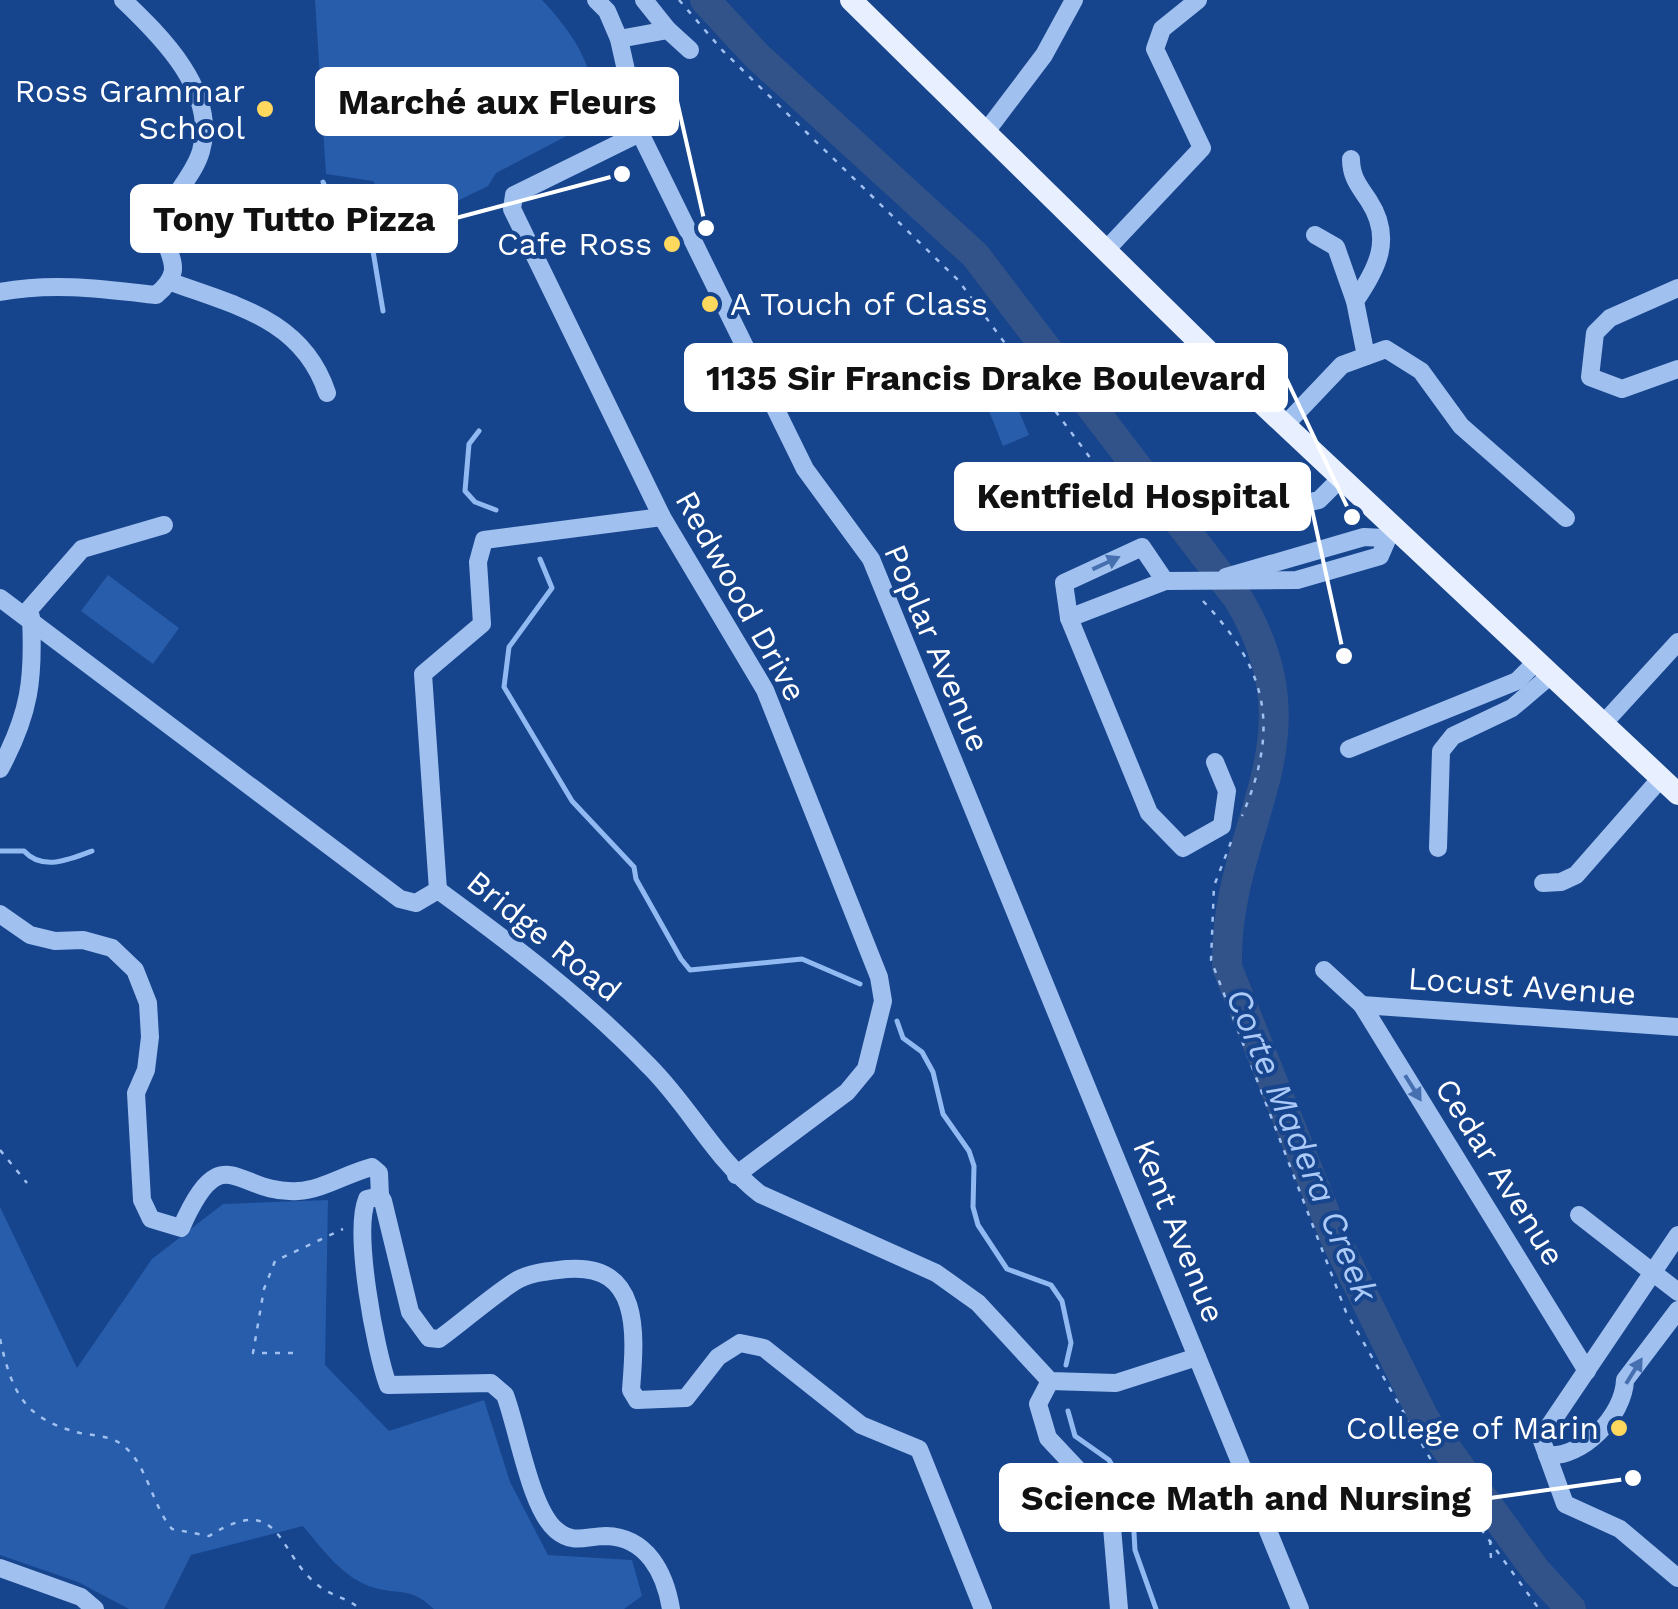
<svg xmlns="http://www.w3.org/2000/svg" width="1678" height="1609" font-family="'Work Sans',sans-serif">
	<rect width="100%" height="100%" fill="#16448d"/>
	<g fill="#285dab">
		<path d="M315 0H542C573 33 615 88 576 131L496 173 488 186 402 228 373 181 326 174Z"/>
		<polygon points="1006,380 1029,435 1003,446 981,391"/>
		<polygon points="1041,465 1064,520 1039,530 1016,475"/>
		<polygon points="108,575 179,628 153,664 81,611"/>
		<path d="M328 1200 325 1365 389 1431 484 1400 510 1482 548 1555 632 1560 642 1596 624 1609H434C410 1587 403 1595 375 1588 345 1580 322 1549 303 1526L191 1555 164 1609H129L78 1582 0 1555V1207L77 1368 152 1259 223 1204Z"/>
	</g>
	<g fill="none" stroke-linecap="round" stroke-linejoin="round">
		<g stroke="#92baf2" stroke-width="5">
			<polyline points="323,182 329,197 371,239 383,311"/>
			<polyline points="479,431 469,444 465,491 475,502 496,510"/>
			<polyline points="540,559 552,588 509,647 504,687 572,801 634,867 636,879 681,959 690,970 802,959 860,984"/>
			<path d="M0 851H24C42 871 69 860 92 851"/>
			<polyline points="897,1021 903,1038 922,1052 933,1072 943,1114 969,1151 974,1166 973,1207 978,1225 1007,1269 1051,1285 1062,1301 1071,1343 1066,1365"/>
			<polyline points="1068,1411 1075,1436 1109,1460 1132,1499 1135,1550 1156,1609"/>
		</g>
		<path stroke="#315389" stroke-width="30" d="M705 0 757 56 975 255 1239 600C1325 744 1224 823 1227 967L1335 1238 1424 1418 1537 1572 1571 1609"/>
		<g stroke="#a0c0ef" stroke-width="2.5" stroke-dasharray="5 8" stroke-linecap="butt">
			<polyline points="679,0 723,51 958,280 1143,529"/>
			<path d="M1203 601C1268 670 1280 727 1242 816"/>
			<polyline points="1231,842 1214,886 1211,960 1346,1312 1431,1460 1539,1609"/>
			<polyline points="0,1150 27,1183"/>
			<path d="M0 1339C12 1393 24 1419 80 1433 91 1435 108 1436 118 1442 147 1459 151 1505 172 1529L209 1536C283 1490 276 1554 319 1586 331 1596 348 1598 360 1609"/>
			<polyline points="293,1353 253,1353 264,1289 275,1261 343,1229"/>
			<polyline points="1490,1540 1491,1559"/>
		</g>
		<g stroke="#a0c0ef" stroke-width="18">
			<polyline points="596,0 607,11 619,39 640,133 805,469 871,559 1300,1609"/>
			<polyline points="644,0 668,30"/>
			<polyline points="619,39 668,30 690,50"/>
			<polyline points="640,133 514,195 512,209 662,517 765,690 879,977 883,1001 866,1069 847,1092 736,1175"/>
			<polyline points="985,133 1044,55 1074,0"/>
			<path d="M1351 159C1351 177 1359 186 1369 201 1393 238 1378 268 1355 301L1366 356"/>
			<polyline points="1315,235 1336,247 1355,301"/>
			<polyline points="1105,251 1202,148 1155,49 1162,29 1198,0"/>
			<path d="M171 282C237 306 303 320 327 393"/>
			<polyline points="1678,288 1610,318 1595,333 1590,377 1622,389 1678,369"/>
			<path d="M0 292C53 282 103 289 156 295 192 265 159 254 164 219 172 194 194 176 201 151 218 92 161 36 123 0"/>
			<polyline points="1285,425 1342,365 1386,349 1421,371 1461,426 1566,518"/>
			<polyline points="1250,516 1319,500 1342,477"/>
			<polyline points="1226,577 1364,537 1385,538"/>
			<polyline points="1165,581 1142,547 1064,583 1069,618 1149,813 1183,848 1222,826 1227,791 1215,762"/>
			<path d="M0 598 400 899 416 903 438 890C513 945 585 999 650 1067 690 1107 715 1159 760 1194L936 1273 978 1303 1050 1381 1116 1383 1197 1357"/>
			<polyline points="26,613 82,549 164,525"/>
			<polyline points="1069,618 1165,581 1297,580 1380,556 1393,526"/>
			<polyline points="1603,724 1678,642"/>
			<polyline points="1349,749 1517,681 1537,661"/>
			<path d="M0 769C30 713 34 679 31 617"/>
			<polyline points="1438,848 1441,751 1453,736 1512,708 1551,675"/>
			<polyline points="1543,883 1561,882 1576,875 1661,778"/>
			<polyline points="438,890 423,674 482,624 478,562 484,540 662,517"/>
			<path d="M0 914 30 935 55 941 83 940 112 948 135 970 148 1003 150 1037 146 1070 136 1093 142 1200 151 1219 181 1228C223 1133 236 1195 298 1191 322 1190 348 1173 372 1167L379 1173 380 1196"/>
			<polyline points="1324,970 1362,1005 1587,1371"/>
			<polyline points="1362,1005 1678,1027"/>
			<polyline points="1579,1215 1678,1292"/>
			<polyline points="1678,1235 1541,1438 1565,1504 1620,1529 1678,1578"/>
			<polyline points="1050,1381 1038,1404 1048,1438 1110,1504 1119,1609"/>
			<path d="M1547 1455C1582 1459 1624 1415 1625 1380L1678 1310"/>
			<polyline points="0,1568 81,1597 95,1609"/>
			<path d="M671 1609C665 1573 647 1537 606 1536 586 1536 574 1545 556 1530 530 1508 518 1429 505 1395L491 1383 388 1385C375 1349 353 1232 367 1199L380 1196 383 1201 410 1312 429 1338 439 1339C464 1321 488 1299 514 1282 529 1272 550 1271 567 1269 643 1263 635 1337 631 1390L637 1400 686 1398 718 1357 740 1343 764 1348 861 1425 919 1449 983 1609"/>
		</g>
		<polyline stroke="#e8f0ff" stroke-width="22" points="851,0 1254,396 1678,794"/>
	</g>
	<defs><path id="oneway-solid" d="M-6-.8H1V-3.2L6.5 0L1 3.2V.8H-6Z" transform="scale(2.5)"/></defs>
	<g fill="#466faf">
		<use href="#oneway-solid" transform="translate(1106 563) rotate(-25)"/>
		<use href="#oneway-solid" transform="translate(1413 1088) rotate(58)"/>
		<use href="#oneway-solid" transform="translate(1634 1371) rotate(-58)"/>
	</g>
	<g fill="#ffd85e" stroke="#16448d" stroke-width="4">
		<circle cx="265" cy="109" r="10"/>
		<circle cx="672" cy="244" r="10"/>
		<circle cx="710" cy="304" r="10"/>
		<circle cx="1619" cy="1428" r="10"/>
	</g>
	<g text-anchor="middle" stroke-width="8" stroke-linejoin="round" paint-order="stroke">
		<g font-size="32" fill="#fff" stroke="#16448d" text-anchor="end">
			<text x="245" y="102">Ross Grammar<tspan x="245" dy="37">School</tspan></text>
			<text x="652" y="255">Cafe Ross</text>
			<text x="730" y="315" text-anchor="start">A Touch of Class</text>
			<text x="1599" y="1439">College of Marin</text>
		</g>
		<g font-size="32" fill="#fff" stroke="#16448d">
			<text transform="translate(741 596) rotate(61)" y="11">Redwood Drive</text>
			<text transform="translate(937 648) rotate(67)" y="11">Poplar Avenue</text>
			<text transform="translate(544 936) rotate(39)" y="11">Bridge Road</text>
			<text transform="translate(1522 986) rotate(4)" y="11">Locust Avenue</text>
			<text transform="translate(1500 1172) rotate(58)" y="11">Cedar Avenue</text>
			<text transform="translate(1179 1231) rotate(68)" y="11">Kent Avenue</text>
		</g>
		<g font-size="35" font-style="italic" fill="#accaf7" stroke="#16448d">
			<text transform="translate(1302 1145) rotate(67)" y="12">Corte Madera Creek</text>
		</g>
	</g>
	<path fill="none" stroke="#fff" stroke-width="4" d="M706 228L677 101M622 174L456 218M1352 517L1286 378M1344 656L1309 496M1633 1478L1490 1498"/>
	<g fill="#fff" stroke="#16448d" stroke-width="4">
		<circle cx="706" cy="228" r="10"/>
		<circle cx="622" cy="174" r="10"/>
		<circle cx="1352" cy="517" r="10"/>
		<circle cx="1344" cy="656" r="10"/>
		<circle cx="1633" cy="1478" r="10"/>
	</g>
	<g fill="#fff" stroke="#fff" stroke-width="4">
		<rect x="317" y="69" width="360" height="65" rx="10"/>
		<rect x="132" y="186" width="324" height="65" rx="10"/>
		<rect x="686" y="345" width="600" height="65" rx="10"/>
		<rect x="956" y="464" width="353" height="65" rx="10"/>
		<rect x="1001" y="1465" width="489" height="65" rx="10"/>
	</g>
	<g font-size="35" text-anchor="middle" font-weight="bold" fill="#111">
		<text x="497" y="114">Marché aux Fleurs</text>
		<text x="294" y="231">Tony Tutto Pizza</text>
		<text x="986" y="390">1135 Sir Francis Drake Boulevard</text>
		<text x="1133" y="508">Kentfield Hospital</text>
		<text x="1246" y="1510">Science Math and Nursing</text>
	</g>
</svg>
